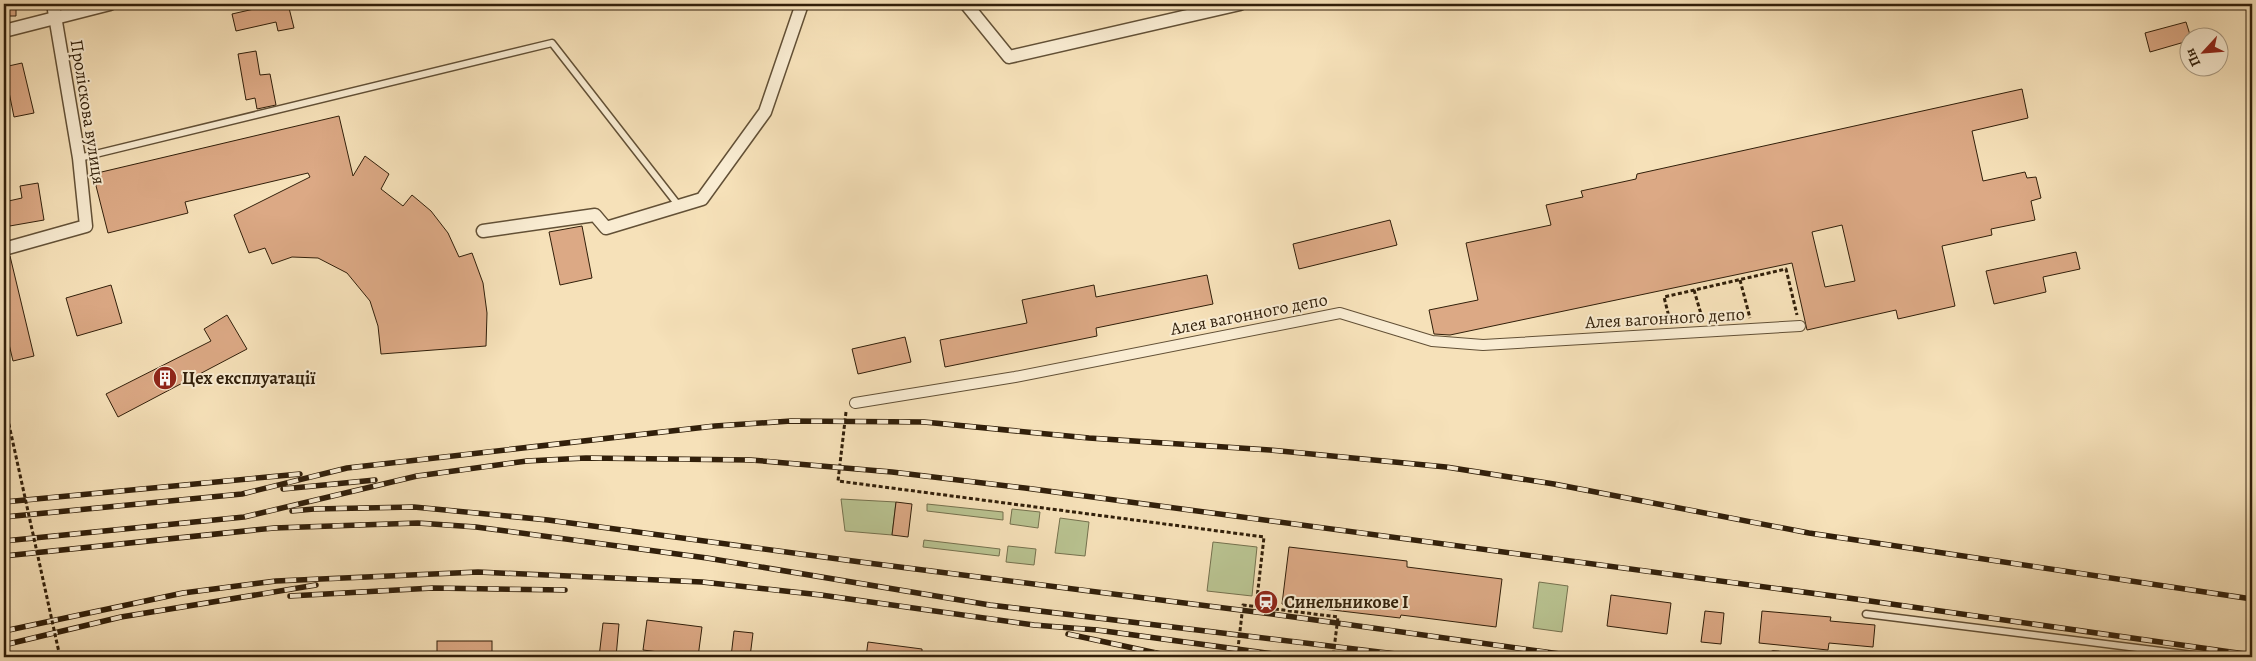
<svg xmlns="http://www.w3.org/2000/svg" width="2256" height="661" font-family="Alegreya,serif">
	<rect width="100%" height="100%" fill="#f6e1b9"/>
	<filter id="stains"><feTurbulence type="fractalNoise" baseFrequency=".004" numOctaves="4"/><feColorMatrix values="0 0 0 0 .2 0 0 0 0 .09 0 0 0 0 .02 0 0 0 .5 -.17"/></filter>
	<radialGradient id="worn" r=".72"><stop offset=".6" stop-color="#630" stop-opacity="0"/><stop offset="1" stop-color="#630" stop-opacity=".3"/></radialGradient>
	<g fill="#b9c391" stroke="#75714e">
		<polygon points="841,499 896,502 892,535 845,531"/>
		<polygon points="927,504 1003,512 1003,520 927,511"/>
		<polygon points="1012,509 1040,512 1038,528 1010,524"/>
		<polygon points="1060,518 1089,522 1085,556 1055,553"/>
		<polygon points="924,540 1000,549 999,556 923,547"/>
		<polygon points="1213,542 1257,547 1252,596 1207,591"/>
		<polygon points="1008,546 1036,549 1034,565 1006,562"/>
		<polygon points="1539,582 1568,586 1562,632 1533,628"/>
	</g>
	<g fill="#dca985" stroke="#311f0a" fill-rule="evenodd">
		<polygon points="16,4 16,16 5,16 4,5"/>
		<polygon points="276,4 288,4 294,28 278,31 276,22 236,31 232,14"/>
		<polygon points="2186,22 2191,38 2188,38 2188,41 2150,52 2145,33"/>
		<polygon points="256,51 260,75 270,74 276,105 257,109 255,98 246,100 238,54"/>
		<polygon points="22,63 34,113 14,117 4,67"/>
		<path d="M2022 89 2028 118 1972 131 1983 181 2025 172 2027 178 2036 177 2041 198 2031 201 2035 220 1991 229 1992 235 1942 246 1955 306 1898 319 1896 310 1807 330 1792 263 1450 335 1434 334 1429 310 1478 300 1466 243 1551 225 1546 205 1583 197 1581 191 1636 179 1637 174ZM1842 225 1855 281 1825 287 1812 232Z"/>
		<polygon points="339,116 353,176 365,156 389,174 381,189 403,206 412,195 431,211 448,233 459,257 472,253 483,283 487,313 486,346 381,354 378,326 370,301 347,273 318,258 292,257 272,264 265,248 249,253 234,215 310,177 308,173 185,202 188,213 108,233 93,174"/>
		<polygon points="38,183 44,220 4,227 4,202 22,198 20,186"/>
		<polygon points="1390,220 1397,245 1299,269 1293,244"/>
		<polygon points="582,226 592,278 560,285 549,232"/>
		<polygon points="2076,252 2080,269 2043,277 2046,292 1994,304 1986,271"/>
		<polygon points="10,256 34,356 13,361 4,323 4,257"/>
		<polygon points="1207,275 1213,304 1096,328 1097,336 945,367 940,340 1027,323 1022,300 1094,285 1096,297"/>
		<polygon points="111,285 122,323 77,336 66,298"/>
		<polygon points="227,315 247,349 118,417 106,394 211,341 204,329"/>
		<polygon points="905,337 911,362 858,374 852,349"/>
		<polygon points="896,502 912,504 908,537 892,535"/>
		<polygon points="1289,547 1407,561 1407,567 1502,579 1496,627 1401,615 1400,618 1282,604"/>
		<polygon points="1611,595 1671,603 1667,634 1607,626"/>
		<polygon points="1705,611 1724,613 1721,644 1701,642"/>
		<polygon points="1762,611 1831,617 1830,621 1875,625 1873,647 1829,643 1828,650 1759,643"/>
		<polygon points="647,620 702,627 698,657 643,650"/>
		<polygon points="603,623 619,624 616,657 599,657"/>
		<polygon points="734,631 753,633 750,657 731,657"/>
		<rect x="437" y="641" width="55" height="16"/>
		<polygon points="868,642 922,649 922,657 866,657"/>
	</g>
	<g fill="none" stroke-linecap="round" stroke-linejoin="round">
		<g stroke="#625036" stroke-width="9">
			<g id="service">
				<polyline points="79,158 552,43 679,206"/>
				<polyline points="1866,614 2209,657"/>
			</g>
		</g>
		<g stroke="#625036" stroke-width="12">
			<polyline id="pedestrian" points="855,403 1015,377 1340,313 1432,341 1483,345 1800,326"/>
		</g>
		<g stroke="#625036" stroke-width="15">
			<g id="minor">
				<polyline points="966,4 1009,57 1240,4"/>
				<polyline points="4,31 110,4"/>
				<polyline points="483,231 595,215 606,228 702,199 765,112 802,4"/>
				<polyline points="4,249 86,226 79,158 53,4"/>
			</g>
		</g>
		<g stroke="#311f0a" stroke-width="3" stroke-dasharray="4 2.5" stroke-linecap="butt">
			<polyline points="1740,280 1750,318"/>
			<polyline points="1694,290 1703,321"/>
			<polyline points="1670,321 1664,297 1786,269 1797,315"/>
			<polyline points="4,400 6,411"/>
			<polyline points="846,412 838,481 1264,537 1256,607"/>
			<polyline points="1237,657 1243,605 1338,617 1333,657"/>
		</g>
		<use href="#service" stroke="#f9ecd2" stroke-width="6"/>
		<use href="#pedestrian" stroke="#f9ecd2" stroke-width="10"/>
		<use href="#minor" stroke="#f9ecd2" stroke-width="12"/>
		<g stroke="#311f0a" stroke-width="5.5">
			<g id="rail">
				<polyline points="283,489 375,480"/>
				<polyline points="4,502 300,474"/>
				<polyline points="292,511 314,509 414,507 548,520 868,563 1272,614 1582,657"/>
				<polyline points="4,517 242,494 347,468 715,426 791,421 924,422 1089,438 1270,450 1446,467 1554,484 1809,533 2252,599"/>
				<polyline points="4,541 244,517 417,476 527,461 586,458 751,460 892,472 1025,488 1863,600 2252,655"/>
				<polyline points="4,556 274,528 418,523 476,527 707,558 990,605 1421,657"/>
				<polyline points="290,596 433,588 565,590"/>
				<polyline points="4,631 183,593 276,581 478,572 702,582 821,595 1034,625 1097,630 1295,657"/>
				<polyline points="1068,634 1175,657"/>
				<polyline points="4,645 121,617 316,585"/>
				<polyline points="1773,653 1822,657"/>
			</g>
		</g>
		<use href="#rail" stroke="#f9ecd2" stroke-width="4" stroke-dasharray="11" stroke-linecap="butt"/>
		<polyline stroke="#311f0a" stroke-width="3" stroke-dasharray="4 2.5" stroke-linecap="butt" points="6,411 60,657"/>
	</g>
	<defs>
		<g id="building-disc" transform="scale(1.25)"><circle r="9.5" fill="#8f2418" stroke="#f9ecd2"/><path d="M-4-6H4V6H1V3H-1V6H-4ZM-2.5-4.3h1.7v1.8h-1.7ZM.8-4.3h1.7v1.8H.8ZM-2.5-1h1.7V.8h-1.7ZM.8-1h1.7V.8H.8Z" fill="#fff"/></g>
		<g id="station-disc" transform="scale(1.25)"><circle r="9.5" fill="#8f2418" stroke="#f9ecd2"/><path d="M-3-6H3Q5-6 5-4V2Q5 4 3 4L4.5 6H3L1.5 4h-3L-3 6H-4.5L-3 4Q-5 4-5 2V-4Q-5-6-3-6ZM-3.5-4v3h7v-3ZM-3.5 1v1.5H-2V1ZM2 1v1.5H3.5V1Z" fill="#fff"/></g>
	</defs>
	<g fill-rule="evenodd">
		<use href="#building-disc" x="165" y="378"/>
		<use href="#station-disc" x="1266" y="602"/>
	</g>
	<g text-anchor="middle" stroke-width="4" stroke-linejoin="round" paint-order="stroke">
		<g font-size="18" fill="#311f0a" stroke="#f9ecd2">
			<text transform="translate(88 112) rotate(81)" y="6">Проліскова вулиця</text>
			<text transform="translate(1249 314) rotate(-11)" y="6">Алея вагонного депо</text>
			<text transform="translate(1665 318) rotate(-3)" y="6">Алея вагонного депо</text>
		</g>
		<g font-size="18" font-weight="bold" fill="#311f0a" stroke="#f9ecd2" text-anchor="start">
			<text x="182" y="384">Цех експлуатації</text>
			<text x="1284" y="608">Синельникове І</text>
		</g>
	</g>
	<rect width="2256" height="661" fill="none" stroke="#f6e1b9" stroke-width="20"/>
	<rect x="5" y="5" width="2246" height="651" fill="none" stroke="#311f0a" stroke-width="2.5"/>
	<rect x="10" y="10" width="2236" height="641" fill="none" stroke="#311f0a"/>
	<g transform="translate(2204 52) rotate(244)"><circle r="24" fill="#f9ecd2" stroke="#a99a82"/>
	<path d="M0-4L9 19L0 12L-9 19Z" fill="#8f2418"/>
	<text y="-8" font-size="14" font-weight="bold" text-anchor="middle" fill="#311f0a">Пн</text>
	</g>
	<rect width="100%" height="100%" filter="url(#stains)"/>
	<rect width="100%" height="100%" fill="url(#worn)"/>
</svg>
